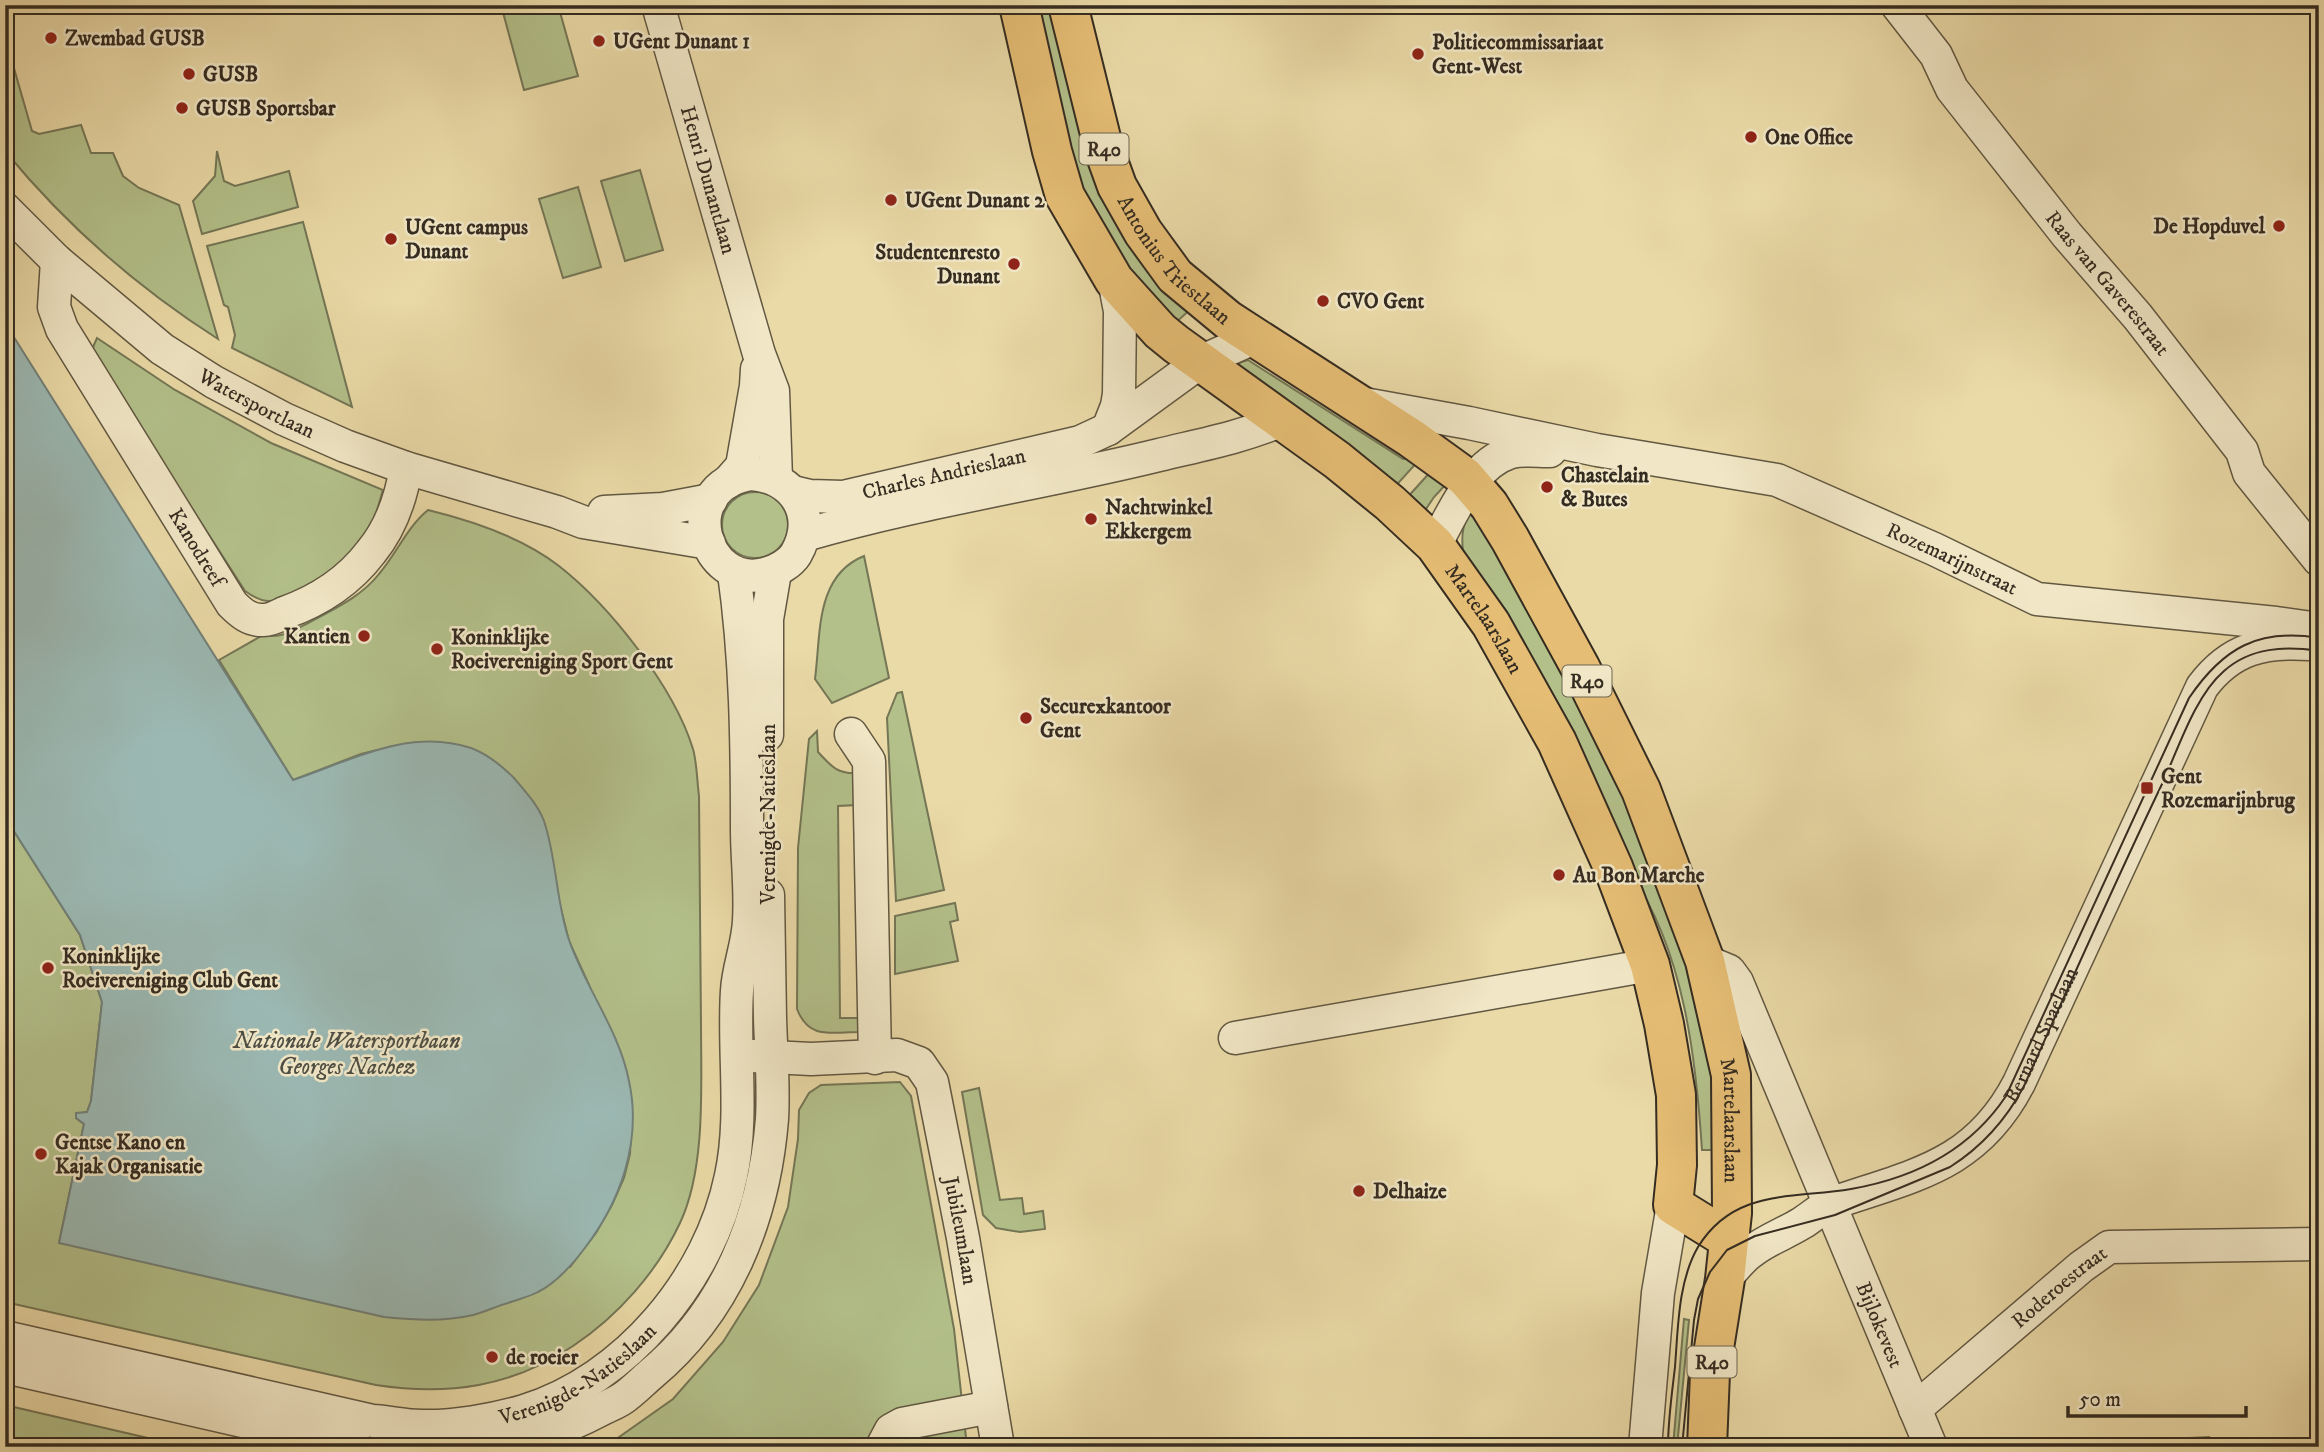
<svg xmlns="http://www.w3.org/2000/svg" width="2324" height="1452" font-family="'IM FELL DW Pica',serif">
	<rect width="100%" height="100%" fill="#eadaa7"/>
	<filter id="stains"><feTurbulence type="fractalNoise" baseFrequency=".00286" numOctaves="4"/><feColorMatrix values="0 0 0 0 .2 0 0 0 0 .09 0 0 0 0 .02 0 0 0 .5 -.17"/></filter>
	<radialGradient id="worn" r=".72"><stop offset=".6" stop-color="#630" stop-opacity="0"/><stop offset="1" stop-color="#630" stop-opacity=".3"/></radialGradient>
	<g fill="#b3c08a" stroke="#747656" stroke-width="2">
		<polygon points="501,5 558,5 578,76 524,90"/>
		<polygon points="1029,5 1055,5 1193,307 1173,325 1162,316 1080,197"/>
		<path d="M5 37 32 131 39 134 81 125 91 153H113L123 176 139 188 179 205 218 339C138 288 65 224 5 151Z"/>
		<polygon points="217,151 224,181 235,186 289,171 298,207 202,234 193,201 215,176"/>
		<polygon points="640,170 663,250 625,261 601,181"/>
		<polygon points="578,187 601,267 563,278 539,199"/>
		<polygon points="303,222 352,407 232,348 235,335 228,307 224,305 207,246"/>
		<path d="M97 338 175 390 271 443 383 490C377 510 373 529 359 545 344 563 294 601 269 601 260 601 252 596 245 591L96 359 93 347Z"/>
		<polygon points="1248,360 1403,459 1417,457 1420,459 1393,489 1235,367 1241,362"/>
		<polygon points="1433,469 1448,482 1434,497 1422,515 1405,500"/>
		<circle cx="755" cy="525" r="33"/>
		<path d="M1471 509 1589 714 1685 942 1711 1048 1720 1150H1702C1696 1058 1684 952 1631 874L1463 551C1461 534 1463 524 1471 509Z"/>
		<path d="M428 510C473 521 522 537 559 566 610 606 674 687 693 749 697 763 697 781 699 796 700 872 701 948 701 1024 701 1085 706 1168 680 1223 657 1272 618 1316 573 1346 512 1387 448 1396 376 1385L5 1302V817L80 935 102 1002 91 1101 87 1112 76 1114V1118L84 1124 59 1243 570 1267 596 1233 612 1205 624 1178 630 1154 632 1102 589 985 569 941 557 893 550 846 543 819 377 750 361 754 293 780 219 660 263 635C280 639 293 631 308 623 334 609 361 597 379 574 397 553 407 527 428 510Z"/>
		<path d="M864 556 889 678 832 703 815 679C821 633 815 576 864 556Z"/>
		<polygon points="902,692 944,890 896,901 887,718 897,693"/>
		<path d="M817 731 818 752C831 766 837 774 857 773L858 805 838 806 840 1018H860V1032C831 1032 809 1040 797 1009L798 848 809 739Z"/>
		<polygon points="955,903 958,920 950,922 958,961 895,974 895,916"/>
		<polygon points="900,1082 911,1096 954,1329 967,1447 605,1447 673,1399 723,1342 759,1285 788,1207 798,1139 799,1110 809,1093 821,1085"/>
		<polygon points="979,1088 1000,1200 1022,1198 1024,1214 1043,1211 1045,1229 1020,1232 996,1228 983,1215 962,1092"/>
		<polygon points="1684,1319 1689,1320 1677,1447 1673,1447"/>
		<polygon points="5,1405 187,1447 5,1447"/>
		<polygon points="2209,1437 2209,1447 2019,1447 2042,1445"/>
	</g>
	<path fill="#9bb8b2" stroke="#728078" stroke-width="2" d="M5 323 293 780C350 761 409 727 471 748 487 754 502 766 514 778 525 791 538 805 544 821 557 860 556 902 569 940 586 989 619 1030 629 1081 642 1141 621 1201 584 1249 572 1265 556 1283 538 1292 529 1297 518 1299 508 1303 497 1306 485 1312 473 1315 443 1322 414 1320 384 1317L59 1243 84 1124 76 1118V1113L87 1112 91 1101 102 1002 80 935 5 817Z"/>
	<g fill="none" stroke-linecap="round" stroke-linejoin="round">
		<g stroke="#625842" stroke-width="35">
			<g id="minor">
				<path id="s1" d="M658 5 759 354 773 391 776 479"/>
				<path id="s2" d="M1897 5 1936 55 1952 89 2067 235 2138 317 2242 451 2249 473 2319 560"/>
				<path id="s3" d="M5 209 57 261 162 349 214 382 284 419 345 446 406 468 557 512 583 522 709 543"/>
				<path id="s4" d="M57 261 54 307 62 329 232 604C241 613 250 621 264 620 271 620 278 616 284 613 318 601 349 581 371 552 390 529 401 498 406 468"/>
				<path id="s5" d="M1364 404 1469 423 1597 450 1777 480 1934 549 2037 599 2276 623 2319 629"/>
				<polyline points="1108,429 1117,406 1119,394 1120,311 1114,280"/>
				<path d="M751 474C795 477 818 515 796 554 790 564 776 571 765 574 704 590 673 487 751 474Z"/>
				<polyline points="728,482 742,466 756,386 757,369"/>
				<path id="s6" d="M793 492 810 496 843 497 1080 442 1108 429 1200 362 1254 338"/>
				<polyline points="604,512 663,509 711,500"/>
				<path d="M805 535C921 501 1041 484 1159 455 1200 445 1243 437 1282 420"/>
				<path d="M1435 545C1453 513 1472 464 1511 452 1523 449 1538 451 1550 451"/>
				<polyline points="851,734 869,761 875,1058"/>
				<polyline points="767,735 767,619 775,572"/>
				<path id="s7" d="M1705 961 1729 971 1737 982 1931 1447"/>
				<polyline points="1235,1038 1650,965"/>
				<path id="s8" d="M752 1056 811 1059 897 1055 919 1063 932 1082 963 1238 998 1447"/>
				<path id="s9" d="M1725 1279C1733 1270 1741 1259 1751 1252 1766 1240 1786 1233 1802 1223 1812 1217 1822 1207 1833 1203 1914 1175 1976 1166 2019 1083L2202 687C2231 648 2264 641 2310 644"/>
				<path id="s10" d="M5 1337 373 1421C389 1422 405 1426 422 1426 452 1427 494 1420 524 1411 626 1380 710 1279 731 1176 744 1116 733 1052 737 991 738 968 748 945 749 921 751 891 747 859 747 829 747 743 746 658 734 573"/>
				<polyline points="5,1367 357,1447"/>
				<path id="s11" d="M1915 1409 2081 1267 2109 1247 2319 1244"/>
				<path d="M492 1447C531 1441 568 1427 602 1409 610 1405 619 1402 626 1396 634 1390 642 1382 650 1375 727 1311 764 1218 772 1119 774 1085 771 1051 770 1018 769 977 769 936 768 895"/>
				<polyline points="882,1447 891,1430 902,1424 991,1407"/>
				<polyline points="1645,1447 1658,1293 1673,1205"/>
			</g>
		</g>
		<g stroke="#352c21" stroke-width="42">
			<g id="major">
				<path id="s12" d="M1019 5 1052 151 1065 196 1114 280 1160 331 1176 344 1337 460 1390 503 1435 545 1491 624 1557 742 1613 867 1650 965 1664 1024 1676 1095 1677 1165 1673 1205 1728 1239"/>
				<path id="s13" d="M1068 5 1104 150 1117 186 1143 232 1175 276 1228 320 1411 438 1465 477 1489 505 1510 539 1580 667 1641 790 1705 961 1731 1075 1732 1213 1725 1279 1710 1373 1707 1447"/>
			</g>
		</g>
		<use href="#minor" stroke="#f1e7c6" stroke-width="32"/>
		<use href="#major" stroke="#e5bd74" stroke-width="38"/>
		<g stroke="#352c21" stroke-width="2">
			<path d="M1668 1447C1668 1420 1672 1393 1675 1367 1678 1329 1678 1281 1698 1247 1734 1188 1793 1199 1851 1189 1914 1178 1970 1150 2006 1096L2189 698C2223 648 2258 628 2319 638"/>
			<path d="M1682 1447 1694 1320 1698 1299 1710 1272 1727 1250 1755 1236 1835 1215 1950 1167C1983 1146 2006 1120 2024 1086 2070 984 2115 882 2163 782 2179 747 2195 696 2224 671 2251 647 2285 646 2319 651"/>
		</g>
	</g>
	<g fill="#8f2418" stroke="#f1e7c6" stroke-width="2.5">
		<circle cx="51" cy="38" r="7"/>
		<circle cx="599" cy="41" r="7"/>
		<circle cx="1418" cy="54" r="7"/>
		<circle cx="189" cy="74" r="7"/>
		<circle cx="182" cy="108" r="7"/>
		<circle cx="1751" cy="137" r="7"/>
		<circle cx="891" cy="200" r="7"/>
		<circle cx="2279" cy="226" r="7"/>
		<circle cx="391" cy="239" r="7"/>
		<circle cx="1014" cy="264" r="7"/>
		<circle cx="1323" cy="301" r="7"/>
		<circle cx="1547" cy="487" r="7"/>
		<circle cx="1091" cy="519" r="7"/>
		<circle cx="364" cy="636" r="7"/>
		<circle cx="437" cy="649" r="7"/>
		<circle cx="1026" cy="718" r="7"/>
		<rect x="2140" y="781" width="14" height="14" rx="3.5"/>
		<circle cx="1559" cy="875" r="7"/>
		<circle cx="48" cy="968" r="7"/>
		<circle cx="41" cy="1154" r="7"/>
		<circle cx="1359" cy="1191" r="7"/>
		<circle cx="492" cy="1357" r="7"/>
	</g>
	<g text-anchor="middle" stroke-width="5" stroke-linejoin="round" paint-order="stroke">
		<g fill="#f1e7c6" stroke="#6d6452" stroke-width="2">
			<rect x="1079.5" y="133.5" width="49" height="31" rx="5"/>
			<rect x="1562.5" y="665.5" width="49" height="31" rx="5"/>
			<rect x="1687.5" y="1346.5" width="49" height="31" rx="5"/>
		</g>
		<g font-size="19" font-weight="bold" fill="#352c21">
			<text x="1104" y="156">R40</text>
			<text x="1587" y="688">R40</text>
			<text x="1712" y="1369">R40</text>
		</g>
		<g font-size="21" font-weight="bold" fill="#352c21" stroke="#f1e7c6" text-anchor="start">
			<text x="65" y="45">Zwembad GUSB</text>
			<text x="613" y="48">UGent Dunant 1</text>
			<text x="1432" y="49">Politiecommissariaat<tspan x="1432" dy="24">Gent-West</tspan></text>
			<text x="203" y="81">GUSB</text>
			<text x="196" y="115">GUSB Sportsbar</text>
			<text x="1765" y="144">One Office</text>
			<text x="905" y="207">UGent Dunant 2</text>
			<text x="2265" y="233" text-anchor="end">De Hopduvel</text>
			<text x="405" y="234">UGent campus<tspan x="405" dy="24">Dunant</tspan></text>
			<text x="1000" y="259" text-anchor="end">Studentenresto<tspan x="1000" dy="24">Dunant</tspan></text>
			<text x="1337" y="308">CVO Gent</text>
			<text x="1561" y="482">Chastelain<tspan x="1561" dy="24">&amp; Butes</tspan></text>
			<text x="1105" y="514">Nachtwinkel<tspan x="1105" dy="24">Ekkergem</tspan></text>
			<text x="350" y="643" text-anchor="end">Kantien</text>
			<text x="451" y="644">Koninklijke<tspan x="451" dy="24">Roeivereniging Sport Gent</tspan></text>
			<text x="1040" y="713">Securexkantoor<tspan x="1040" dy="24">Gent</tspan></text>
			<text x="2161" y="783">Gent<tspan x="2161" dy="24">Rozemarijnbrug</tspan></text>
			<text x="1573" y="882">Au Bon Marche</text>
			<text x="62" y="963">Koninklijke<tspan x="62" dy="24">Roeivereniging Club Gent</tspan></text>
			<text x="55" y="1149">Gentse Kano en<tspan x="55" dy="24">Kajak Organisatie</tspan></text>
			<text x="1373" y="1198">Delhaize</text>
			<text x="506" y="1364">de roeier</text>
		</g>
		<g font-size="21" fill="#352c21" stroke="#f1e7c6">
			<text dy="7" stroke="none"><textPath href="#s1" startOffset="182">Henri Dunantlaan</textPath></text>
			<text dy="7" stroke="none"><textPath href="#s13" startOffset="282">Antonius Triestlaan</textPath></text>
			<text dy="7" stroke="none"><textPath href="#s2" startOffset="350">Raas van Gaverestraat</textPath></text>
			<text dy="7" stroke="none"><textPath href="#s3" startOffset="320">Watersportlaan</textPath></text>
			<text dy="7" stroke="none"><textPath href="#s6" startOffset="154">Charles Andrieslaan</textPath></text>
			<text dy="7" stroke="none"><textPath href="#s4" startOffset="326">Kanodreef</textPath></text>
			<text dy="7" stroke="none"><textPath href="#s5" startOffset="612">Rozemarijnstraat</textPath></text>
			<text dy="7" stroke="none"><textPath href="#s12" startOffset="800">Martelaarslaan</textPath></text>
			<text transform="translate(768 814) rotate(-90)" y="7">Verenigde-Natieslaan</text>
			<text dy="7" stroke="none"><textPath href="#s9" startOffset="415">Bernard Spaelaan</textPath></text>
			<text dy="7" stroke="none"><textPath href="#s13" startOffset="1353">Martelaarslaan</textPath></text>
			<text dy="7" stroke="none"><textPath href="#s8" startOffset="343">Jubileumlaan</textPath></text>
			<text dy="7" stroke="none"><textPath href="#s11" startOffset="189">Roderoestraat</textPath></text>
			<text dy="7" stroke="none"><textPath href="#s7" startOffset="411">Bijlokevest</textPath></text>
			<text dy="7" stroke="none"><textPath href="#s10" startOffset="595">Verenigde-Natieslaan</textPath></text>
		</g>
		<g font-size="23" font-style="italic" fill="#4e4f45" stroke="#f1e7c6">
			<text x="347" y="1048">Nationale Watersportbaan<tspan x="347" dy="26">Georges Nachez</tspan></text>
		</g>
	</g>
	<rect width="2324" height="1452" fill="none" stroke="#eadaa7" stroke-width="28"/>
	<rect x="7" y="7" width="2310" height="1438" fill="none" stroke="#352c21" stroke-width="3.5"/>
	<rect x="14" y="14" width="2296" height="1424" fill="none" stroke="#352c21" stroke-width="2"/>
	<path d="M2068 1406v10h178v-10" fill="none" stroke="#352c21" stroke-width="3.5"/>
	<text x="2079" y="1406" font-size="21" fill="#352c21" stroke="#f1e7c6" stroke-width="5" paint-order="stroke">50 m</text>
	<rect width="100%" height="100%" filter="url(#stains)"/>
	<rect width="100%" height="100%" fill="url(#worn)"/>
</svg>
